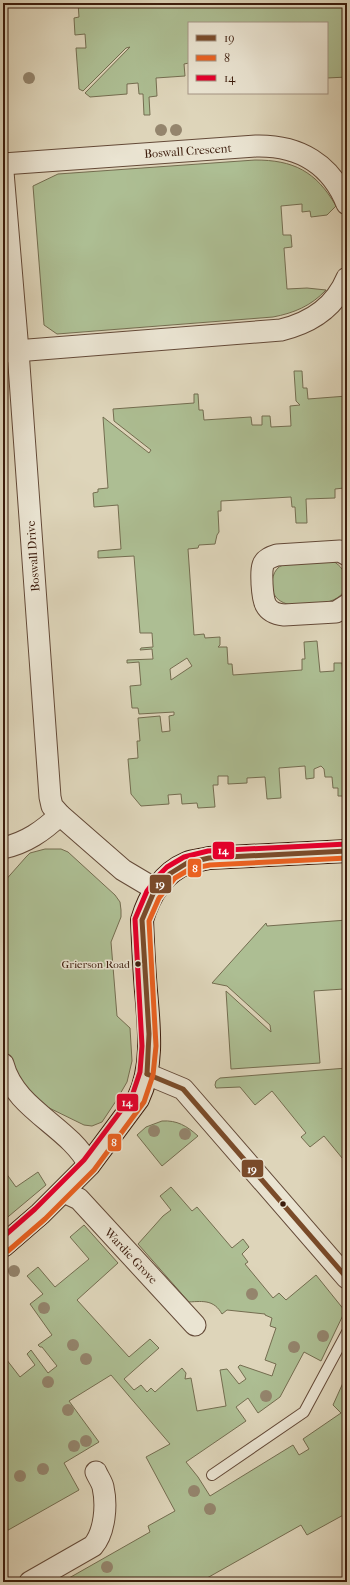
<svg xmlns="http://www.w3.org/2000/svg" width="350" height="1585" font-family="'IM FELL French Canon',serif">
	<rect width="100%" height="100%" fill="#ded5ba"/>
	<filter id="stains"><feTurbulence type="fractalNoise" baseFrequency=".005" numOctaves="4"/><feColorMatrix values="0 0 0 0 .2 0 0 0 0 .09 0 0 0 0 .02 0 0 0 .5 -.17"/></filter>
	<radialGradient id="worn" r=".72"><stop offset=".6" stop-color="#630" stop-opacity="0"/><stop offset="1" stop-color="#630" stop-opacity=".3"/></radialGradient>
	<g fill="#adbe93" stroke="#746d50" fill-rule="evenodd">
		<polygon points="78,3 214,3 215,4 217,3 347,3 347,77 327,78 327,23 189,23 189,63 184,64 185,76 156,78 157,96 149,97 150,115 144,115 143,94 139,94 138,83 127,84 127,94 90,97 85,93 130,47 126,48 83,91 79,89 76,48 86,48 85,34 75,35 74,18 79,17"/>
		<path d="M255 160C293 160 316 171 336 206L327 215 311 217 310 211 302 212V204L281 206 283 235H291L292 247 284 248 287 289 307 288 326 290C311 306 294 313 273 317L57 334 44 325 33 186 58 174Z"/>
		<path d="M294 371H302L303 388H307L308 399 347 396V497H344V488L335 489V498L306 499 307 523H296L295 507H292L291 497 221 501V511H218L219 532 217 535 215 544 199 545 198 548 188 549 194 635 204 634 205 638 220 637V645L218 647H227L228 664H232L233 675 302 670V659H305L304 642 317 641 320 672 334 671V663H342L343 673H347V811H345L344 796H338V788H333L332 777H325L324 769 321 766 314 769V778L306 779 305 766 279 768 281 798 267 799 265 777 247 778V783L228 784V776H218V785H213L215 807 198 808 197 803 182 804 181 794 168 795 169 804 141 806 131 794 128 759 138 758 137 741H140L138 718 160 716 162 732 170 731 169 716 174 715V712L139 714 138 708H132L130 686 141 685 139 662 127 663V660L153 659 152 649 140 650 141 648 153 647 152 633H140L134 556 98 558V551L121 549 118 505 94 507 93 493 98 492V489L108 488 103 417 149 453 151 450 114 421 113 409 194 403V394H198L199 410H203L204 420 251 417 252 425H262V416H270L271 427 291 426 290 406 300 405 296 401ZM187 658 192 666 171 680 170 669Z"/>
		<path d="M333 561C341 566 345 571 346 581 347 607 309 604 292 605 284 604 276 600 273 592 270 583 273 568 283 565 295 562 319 562 333 561Z"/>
		<polygon points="45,849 61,849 68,852 115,895 120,902 121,910 121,917 111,942 117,1016 130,1028 132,1061 127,1082 116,1101 102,1122 92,1126 84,1125 39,1103 31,1096 8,1061 3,1000 3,883 26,857 30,853"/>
		<polygon points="347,920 347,1028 344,989 314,991 320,1063 231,1069 226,991 271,1032 270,1025 227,986 212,983 266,923 267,926"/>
		<polygon points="347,1068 347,1164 324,1136 310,1147 301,1137 306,1133 272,1091 255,1105 240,1087 216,1088 215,1085 216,1081 220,1078"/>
		<path d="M162 1121C177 1120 187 1126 198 1136L162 1166 137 1135 146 1127Z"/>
		<polygon points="3,1169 16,1187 38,1172 46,1185 3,1221"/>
		<path d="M171 1187 192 1211 197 1207 232 1248 243 1239 249 1247 242 1254 248 1262 245 1264 273 1298 279 1293 286 1300 316 1275 345 1311 321 1361 304 1352 280 1397 258 1413 248 1398 236 1407 246 1421 186 1462 198 1477 210 1496 293 1445 299 1455 309 1449 303 1439 341 1413 333 1405 347 1374V1513L307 1535 301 1525 200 1582H62L150 1532 148 1526 175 1511 146 1457 170 1444 111 1375 69 1401 99 1442 64 1463 79 1490 3 1533V1355L20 1377 35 1365 27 1354 31 1350 48 1373 57 1366 42 1347H40L38 1345 52 1335 30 1304 43 1294 27 1276 38 1267 55 1287 89 1259 70 1237 84 1225 118 1263 77 1300 129 1357 150 1339 159 1348 124 1379 134 1390 141 1385 147 1392 151 1388 155 1392 182 1368 186 1373 185 1379 191 1378 197 1411 226 1406 220 1370 227 1369 239 1384 246 1379 238 1367 240 1365 272 1376 276 1364 265 1360 276 1328 270 1326 272 1318 265 1315V1314L227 1310 222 1314C214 1300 204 1301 189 1302L138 1244 163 1216 171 1210 160 1196Z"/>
	</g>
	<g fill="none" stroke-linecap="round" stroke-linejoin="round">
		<g stroke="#644a38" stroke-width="12">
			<polyline id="lane" points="212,1475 304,1412 347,1332"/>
		</g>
		<g stroke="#644a38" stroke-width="23">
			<g id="street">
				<path d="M3 164 256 146C299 145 331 164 347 204"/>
				<polyline points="3,172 18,351 50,797 52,806 60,815 123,870 155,889"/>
				<path d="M3 352 281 330C310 323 335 307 347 278"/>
				<path d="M347 555 340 551 277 555C271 557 265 559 263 565 261 571 262 578 262 584 263 601 264 613 284 615L336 612 347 605"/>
				<path d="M3 848C26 843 43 831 60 815"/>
				<path d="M3 1064C15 1110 69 1126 89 1165"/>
				<polyline points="147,1074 183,1089 347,1278"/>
				<polyline points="64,1192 79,1199 195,1325"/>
				<path d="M30 1582 93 1546C105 1532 107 1505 103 1487 102 1482 98 1477 96 1472"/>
			</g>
		</g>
		<g stroke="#3c1c0c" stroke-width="24">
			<path id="secondary" d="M3 1246 40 1214 89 1165 138 1099C154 1066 149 1026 146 991 144 967 143 944 142 920 149 896 163 873 187 863 194 860 202 860 209 858L347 851"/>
		</g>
		<use href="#lane" stroke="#eae4d2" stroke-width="10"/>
		<use href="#street" stroke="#eae4d2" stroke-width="21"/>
		<use href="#secondary" stroke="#eae4d2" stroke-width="22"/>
		<g stroke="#eae4d2" stroke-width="8">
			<g id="bus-1">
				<polyline points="147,1074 149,1034 142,920 153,894 164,879 171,873 187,863 209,858 347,851"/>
				<polyline points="147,1074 183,1089 347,1278"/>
			</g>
		</g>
		<g stroke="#eae4d2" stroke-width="8">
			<polyline id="bus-2" points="8,1251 45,1219 94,1170 144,1102 153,1075 156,1046 149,921 159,898 175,878 190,869 210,865 347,858"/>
		</g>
		<g stroke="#eae4d2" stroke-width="8">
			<polyline id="bus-3" points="3,1237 35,1209 84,1160 132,1096 140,1072 142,1046 135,919 147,891 159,875 167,867 184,857 208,851 347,844"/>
		</g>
		<use href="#bus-1" stroke="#7a4b2a" stroke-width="5"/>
		<use href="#bus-2" stroke="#e96121" stroke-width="5"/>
		<use href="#bus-3" stroke="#e4002b" stroke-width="5"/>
	</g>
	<g fill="#94856d">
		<circle cx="29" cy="78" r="6"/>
		<circle cx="161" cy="130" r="6"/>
		<circle cx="176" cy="130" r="6"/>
		<circle cx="154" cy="1131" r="6"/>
		<circle cx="185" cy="1134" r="6"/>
		<circle cx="14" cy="1271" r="6"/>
		<circle cx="252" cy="1294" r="6"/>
		<circle cx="44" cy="1308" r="6"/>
		<circle cx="323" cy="1336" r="6"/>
		<circle cx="73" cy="1345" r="6"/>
		<circle cx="294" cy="1347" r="6"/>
		<circle cx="86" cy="1359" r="6"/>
		<circle cx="48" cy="1382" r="6"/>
		<circle cx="266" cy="1396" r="6"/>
		<circle cx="68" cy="1410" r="6"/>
		<circle cx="86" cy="1441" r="6"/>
		<circle cx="74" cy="1446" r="6"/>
		<circle cx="43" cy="1469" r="6"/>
		<circle cx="20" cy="1476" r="6"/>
		<circle cx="194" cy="1491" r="6"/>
		<circle cx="210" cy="1509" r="6"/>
		<circle cx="107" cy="1567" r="6"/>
	</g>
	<g fill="#3c1c0c" stroke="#eae4d2" stroke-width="1.5">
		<circle cx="138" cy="964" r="3.5"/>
		<circle cx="283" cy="1204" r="3.5"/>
	</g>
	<g text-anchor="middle" stroke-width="3" stroke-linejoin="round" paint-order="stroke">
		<g font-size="11" fill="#3c1c0c" stroke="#eae4d2" text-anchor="end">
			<text x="130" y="968">Grierson Road</text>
		</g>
		<g font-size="12" fill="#3c1c0c" stroke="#eae4d2">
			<text transform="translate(188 151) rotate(-4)" y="4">Boswall Crescent</text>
			<text transform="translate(33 556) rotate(-94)" y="4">Boswall Drive</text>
			<text transform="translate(131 1256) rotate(47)" y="4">Wardie Grove</text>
		</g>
	</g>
	<g stroke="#eae4d2" stroke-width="1.5">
		<rect x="212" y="841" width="23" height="19" rx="4" fill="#e4002b"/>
		<rect x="187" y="858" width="15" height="20" rx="4" fill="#e96121"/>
		<rect x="149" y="874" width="23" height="20" rx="4" fill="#7a4b2a"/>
		<rect x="116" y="1093" width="23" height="19" rx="4" fill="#e4002b"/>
		<rect x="107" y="1133" width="15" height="19" rx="4" fill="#e96121"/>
		<rect x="241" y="1159" width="23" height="19" rx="4" fill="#7a4b2a"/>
	</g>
	<g font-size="11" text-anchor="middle" font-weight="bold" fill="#fff">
		<text x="223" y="854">14</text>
		<text x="195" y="872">8</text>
		<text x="160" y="888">19</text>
		<text x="127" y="1106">14</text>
		<text x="114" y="1146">8</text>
		<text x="252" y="1173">19</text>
	</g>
	<rect width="350" height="1585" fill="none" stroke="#ded5ba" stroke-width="16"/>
	<rect x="4" y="4" width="342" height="1577" fill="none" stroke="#3c1c0c" stroke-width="2"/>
	<rect x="8" y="8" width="334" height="1569" fill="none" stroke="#3c1c0c"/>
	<rect x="188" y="22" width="140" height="72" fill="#eae4d2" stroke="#a49483"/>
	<rect x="196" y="35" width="20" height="6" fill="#7a4b2a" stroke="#a49483"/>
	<text x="224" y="42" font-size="12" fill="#3c1c0c">19</text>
	<rect x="196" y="55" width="20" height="6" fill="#e96121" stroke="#a49483"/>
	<text x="224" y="62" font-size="12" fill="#3c1c0c">8</text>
	<rect x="196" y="75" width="20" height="6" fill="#e4002b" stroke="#a49483"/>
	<text x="224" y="82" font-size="12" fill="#3c1c0c">14</text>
	<rect width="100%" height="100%" filter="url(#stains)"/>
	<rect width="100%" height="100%" fill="url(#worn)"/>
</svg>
